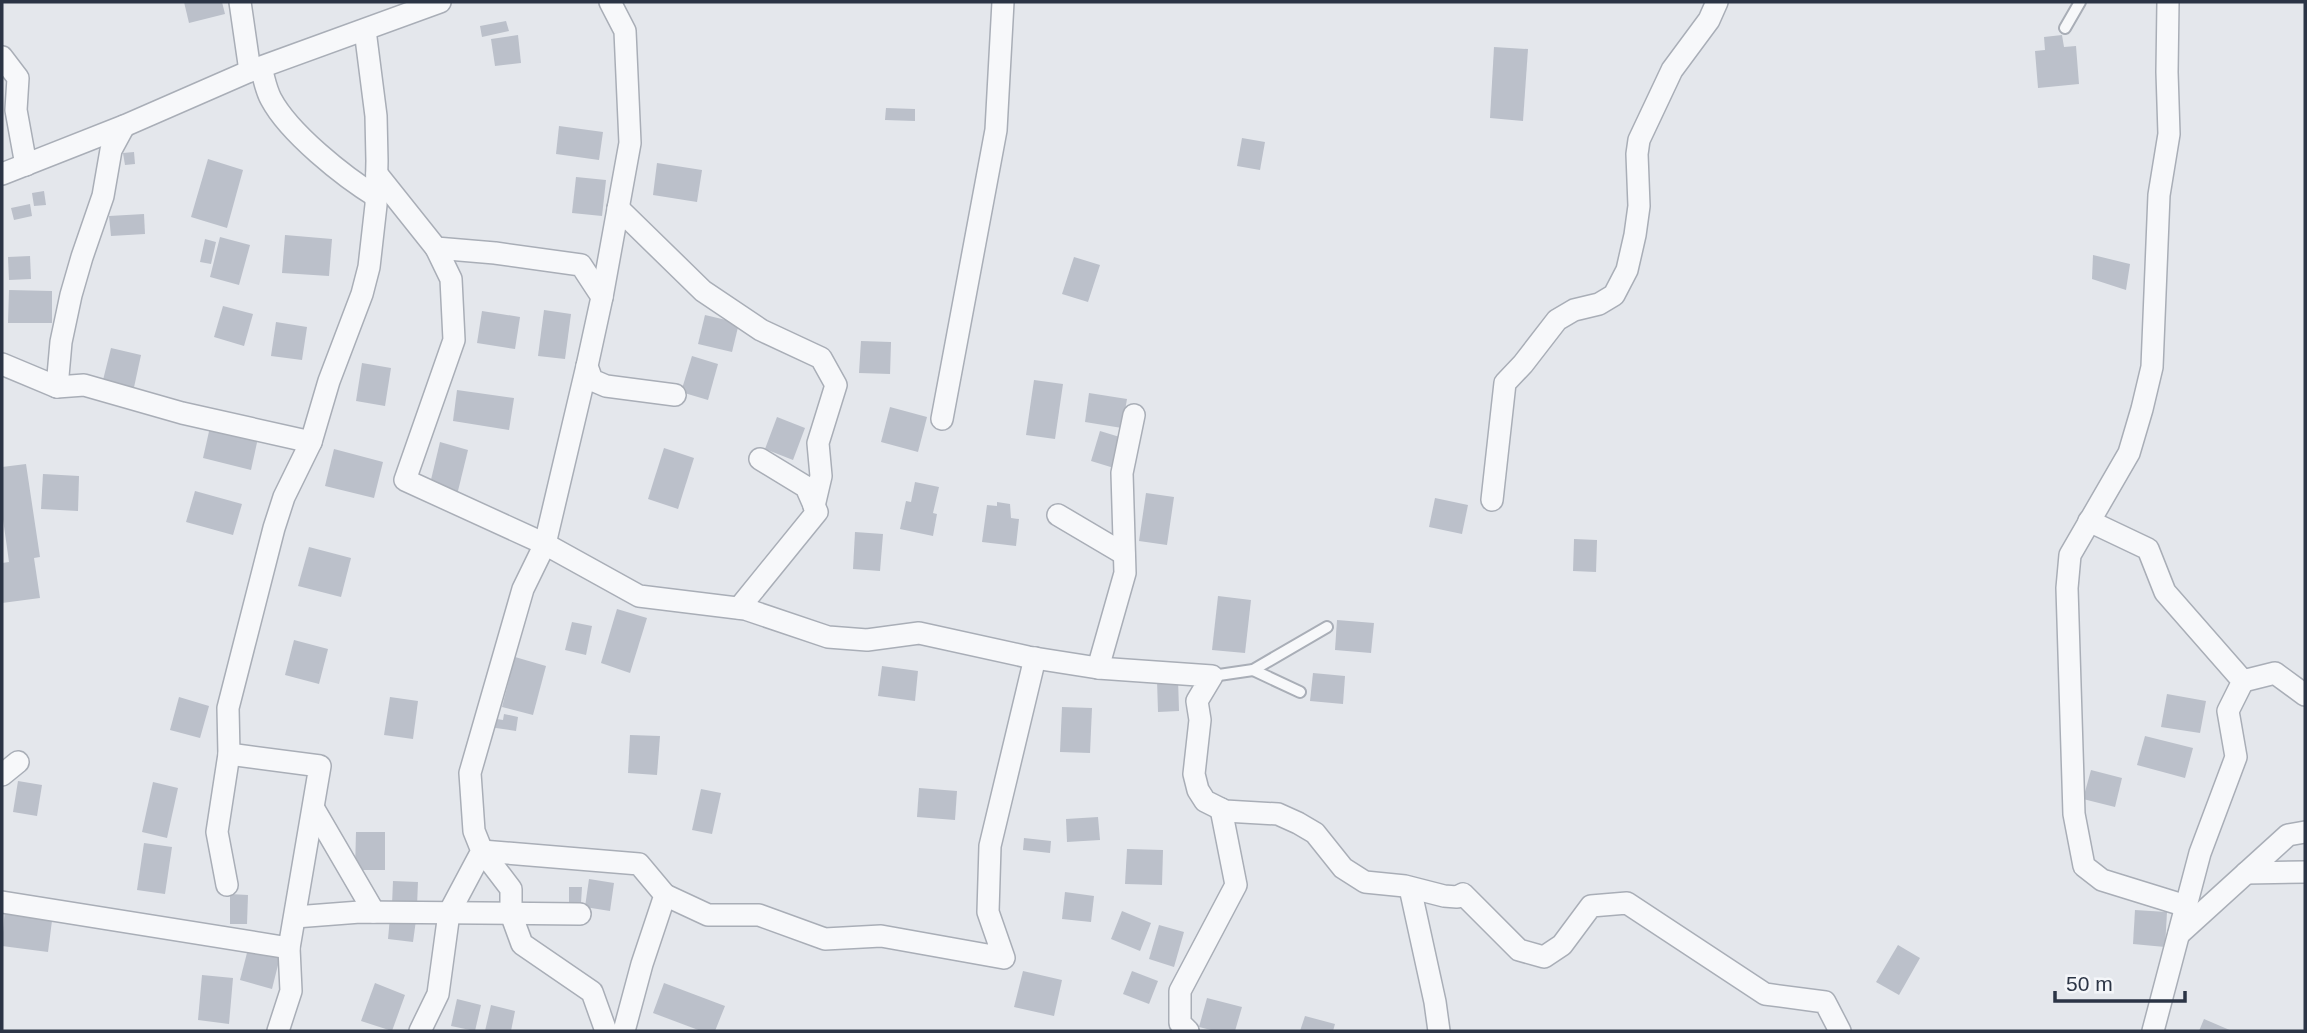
<svg xmlns="http://www.w3.org/2000/svg" width="2307" height="1033" font-family="Helvetica,sans-serif">
	<rect width="100%" height="100%" fill="#e4e7ec"/>
	<g fill="#bbc0ca">
		<polygon points="184,2 222,2 225,14 189,23"/>
		<polygon points="506,21 509,31 482,37 480,26"/>
		<polygon points="518,35 521,63 495,66 491,39"/>
		<polygon points="2062,35 2064,47 2076,46 2079,84 2038,88 2035,51 2045,50 2044,37"/>
		<polygon points="1494,47 1528,49 1523,121 1490,118"/>
		<polygon points="886,108 915,109 915,121 885,120"/>
		<polygon points="559,126 603,132 599,160 556,154"/>
		<polygon points="1242,138 1265,142 1260,170 1237,166"/>
		<polygon points="134,152 135,164 125,165 123,153"/>
		<polygon points="208,159 243,170 227,228 191,217"/>
		<polygon points="657,163 702,170 697,202 653,195"/>
		<polygon points="576,177 606,180 602,216 572,213"/>
		<polygon points="44,191 46,205 34,206 32,193"/>
		<polygon points="30,204 32,216 14,220 11,208"/>
		<polygon points="144,214 145,234 111,236 109,216"/>
		<polygon points="285,235 332,239 329,276 282,273"/>
		<polygon points="220,237 250,245 239,285 210,277"/>
		<polygon points="205,239 216,242 211,264 200,262"/>
		<polygon points="2093,255 2130,264 2126,290 2092,279"/>
		<polygon points="30,256 31,279 9,280 8,257"/>
		<polygon points="1074,257 1100,265 1088,302 1062,294"/>
		<polygon points="9,290 52,291 52,323 8,323"/>
		<polygon points="223,306 253,314 244,346 214,337"/>
		<polygon points="544,310 571,314 565,359 538,356"/>
		<polygon points="482,311 520,317 515,349 477,343"/>
		<polygon points="705,315 739,323 732,352 698,344"/>
		<polygon points="276,322 307,327 302,360 271,356"/>
		<polygon points="861,341 891,342 890,374 859,373"/>
		<polygon points="111,348 141,355 133,392 102,384"/>
		<polygon points="692,356 718,364 708,400 681,392"/>
		<polygon points="362,363 391,368 385,406 356,401"/>
		<polygon points="1034,380 1063,384 1055,439 1026,435"/>
		<polygon points="457,390 514,398 509,430 453,421"/>
		<polygon points="1089,393 1127,399 1122,428 1085,422"/>
		<polygon points="890,407 927,417 918,452 881,442"/>
		<polygon points="777,417 805,428 793,460 765,449"/>
		<polygon points="210,427 258,438 251,470 203,458"/>
		<polygon points="1100,431 1123,438 1114,468 1091,461"/>
		<polygon points="440,442 468,450 457,495 429,488"/>
		<polygon points="664,448 694,458 678,509 648,499"/>
		<polygon points="334,449 383,462 374,498 325,486"/>
		<polygon points="26,464 40,557 34,558 40,598 2,603 2,563 9,562 2,512 2,467"/>
		<polygon points="43,474 79,476 78,511 41,509"/>
		<polygon points="915,482 939,487 933,513 937,514 933,536 900,529 906,501 911,502"/>
		<polygon points="195,491 242,504 233,535 186,522"/>
		<polygon points="1146,493 1174,497 1167,545 1139,541"/>
		<polygon points="1435,498 1468,505 1462,534 1429,527"/>
		<polygon points="997,502 1010,504 1011,518 1019,519 1016,546 982,542 987,505 997,506"/>
		<polygon points="855,532 883,534 880,571 853,569"/>
		<polygon points="1574,539 1597,540 1596,572 1573,571"/>
		<polygon points="309,547 351,558 341,597 298,586"/>
		<polygon points="1218,596 1251,600 1245,653 1212,650"/>
		<polygon points="617,609 647,618 630,673 601,663"/>
		<polygon points="1337,620 1374,623 1371,653 1335,650"/>
		<polygon points="572,622 592,626 586,655 565,650"/>
		<polygon points="294,640 328,649 319,684 285,675"/>
		<polygon points="515,657 546,666 533,715 502,707"/>
		<polygon points="882,666 918,671 915,701 878,696"/>
		<polygon points="1313,673 1345,676 1343,704 1310,701"/>
		<polygon points="1157,679 1178,679 1179,711 1158,712"/>
		<polygon points="2167,694 2206,701 2200,733 2161,727"/>
		<polygon points="179,697 209,706 200,738 170,730"/>
		<polygon points="390,697 418,701 413,739 384,735"/>
		<polygon points="1062,707 1092,708 1090,753 1060,752"/>
		<polygon points="504,714 518,717 516,731 489,727 491,718 503,720"/>
		<polygon points="630,735 660,736 657,775 628,773"/>
		<polygon points="2145,736 2193,748 2185,778 2137,765"/>
		<polygon points="2091,770 2122,778 2115,807 2083,799"/>
		<polygon points="18,781 42,785 37,816 13,812"/>
		<polygon points="153,782 178,788 167,838 142,832"/>
		<polygon points="919,788 957,791 955,820 917,817"/>
		<polygon points="701,789 721,793 712,834 692,830"/>
		<polygon points="1098,817 1100,840 1067,842 1066,819"/>
		<polygon points="356,832 385,832 385,870 355,870"/>
		<polygon points="1024,838 1051,841 1050,853 1023,850"/>
		<polygon points="144,843 172,847 165,894 137,890"/>
		<polygon points="1127,849 1163,850 1162,885 1125,884"/>
		<polygon points="589,879 614,883 610,911 585,907"/>
		<polygon points="393,881 418,882 417,906 392,905"/>
		<polygon points="569,887 582,887 581,903 569,902"/>
		<polygon points="1065,892 1094,896 1091,922 1062,919"/>
		<polygon points="230,894 248,895 247,924 230,924"/>
		<polygon points="5,907 53,913 48,952 2,946"/>
		<polygon points="2135,910 2167,912 2165,947 2133,944"/>
		<polygon points="1122,911 1151,923 1140,951 1111,939"/>
		<polygon points="390,917 416,920 413,942 388,939"/>
		<polygon points="1159,925 1184,932 1174,967 1149,959"/>
		<polygon points="1898,945 1920,958 1899,995 1876,982"/>
		<polygon points="248,949 280,957 272,989 240,980"/>
		<polygon points="1023,971 1062,980 1054,1016 1014,1007"/>
		<polygon points="1132,971 1158,981 1149,1004 1123,994"/>
		<polygon points="202,975 233,978 229,1024 198,1020"/>
		<polygon points="375,983 405,995 392,1031 361,1021"/>
		<polygon points="664,983 725,1006 715,1031 701,1031 653,1013"/>
		<polygon points="1207,998 1242,1007 1235,1031 1215,1031 1199,1027"/>
		<polygon points="457,999 481,1005 475,1031 451,1026"/>
		<polygon points="491,1005 515,1011 511,1031 485,1031"/>
		<polygon points="1305,1016 1335,1024 1333,1031 1300,1031"/>
		<polygon points="2204,1019 2232,1031 2199,1031"/>
	</g>
	<g fill="none" stroke-linecap="round" stroke-linejoin="round">
		<g stroke="#a9aeb7" stroke-width="14">
			<g id="lane">
				<polyline points="2065,28 2080,2"/>
				<polyline points="1253,670 1300,692"/>
				<polyline points="1212,676 1253,670 1327,627"/>
			</g>
		</g>
		<g stroke="#a9aeb7" stroke-width="24">
			<g id="street">
				<polyline points="240,2 250,71"/>
				<polyline points="2168,2 2167,72 2169,134 2159,195 2152,367 2142,409 2129,453 2070,555 2067,588 2074,814 2084,866 2102,880 2186,906"/>
				<polyline points="2,57 18,78 16,110 26,165"/>
				<path d="M261 68C264 78 266 90 271 99 289 133 344 177 377 197"/>
				<polyline points="2,174 124,126 250,71 440,2"/>
				<polyline points="377,174 436,248 495,253 581,265 602,297 587,366 592,380 606,386 675,395"/>
				<polyline points="618,208 703,291 761,330 821,358 836,385 818,443 821,476 814,506"/>
				<polyline points="436,248 451,279 454,340 405,480 545,544 639,596 745,609 828,637 867,640 919,633 1028,657 1098,668 1212,676 1197,701 1200,720 1194,774 1198,790 1205,801 1225,811 1278,814 1298,823 1315,833 1343,868 1365,882 1405,886 1444,896 1457,897 1463,894 1519,950 1544,957 1562,945 1591,906 1627,903 1765,994 1825,1002 1840,1031"/>
				<polyline points="602,297 630,143 625,31 610,2"/>
				<polyline points="2,364 57,387 84,385 182,413 311,442"/>
				<polyline points="57,387 61,342 71,295 82,257 103,196 111,150 124,126"/>
				<polyline points="942,419 996,130 1003,2"/>
				<polyline points="1492,500 1505,383 1523,364 1557,320 1574,310 1599,304 1614,295 1627,270 1635,235 1639,206 1637,154 1639,140 1672,70 1709,20 1717,2"/>
				<polyline points="1058,515 1124,554"/>
				<polyline points="2089,521 2148,549 2165,592 2243,681 2228,711 2236,757 2200,853 2153,1031"/>
				<polyline points="739,608 817,512 806,487 760,459"/>
				<polyline points="1098,668 1125,573 1122,473 1134,415"/>
				<polyline points="2243,681 2275,673 2305,695"/>
				<polyline points="2,775 18,762"/>
				<polyline points="314,809 374,912"/>
				<polyline points="482,851 639,864 665,895 642,964 624,1031"/>
				<polyline points="482,851 511,889 511,914 522,944 592,992 606,1031"/>
				<polyline points="2246,873 2305,872"/>
				<polyline points="227,885 217,832 229,754"/>
				<polyline points="1410,888 1435,1002 1439,1031"/>
				<polyline points="665,895 708,915 759,915 825,939 881,936 1004,958 988,912 990,846 1035,658"/>
				<polyline points="2,902 289,948 320,766 229,754 228,708 274,528 284,497 311,442 329,381 362,294 369,267 376,205 377,161 376,116 365,30"/>
				<polyline points="295,917 360,912 580,914"/>
				<polyline points="2179,934 2288,835 2305,832"/>
				<polyline points="278,1031 291,991 289,948"/>
				<polyline points="420,1031 438,994 449,913 482,851 474,831 470,773 523,589 545,544 587,366"/>
				<polyline points="1188,1031 1180,1023 1180,991 1236,885 1221,809"/>
			</g>
		</g>
		<use href="#lane" stroke="#f7f8fa" stroke-width="10"/>
		<use href="#street" stroke="#f7f8fa" stroke-width="21"/>
	</g>
	<rect width="2307" height="1033" fill="none" stroke="#2b3445" stroke-width="7"/>
	<path d="M2055 991v10h130v-10" fill="none" stroke="#2b3445" stroke-width="3.5"/>
	<text x="2066" y="991" font-size="21" fill="#2b3445" stroke="#f4f6f9" stroke-width="5" paint-order="stroke">50 m</text>
</svg>
